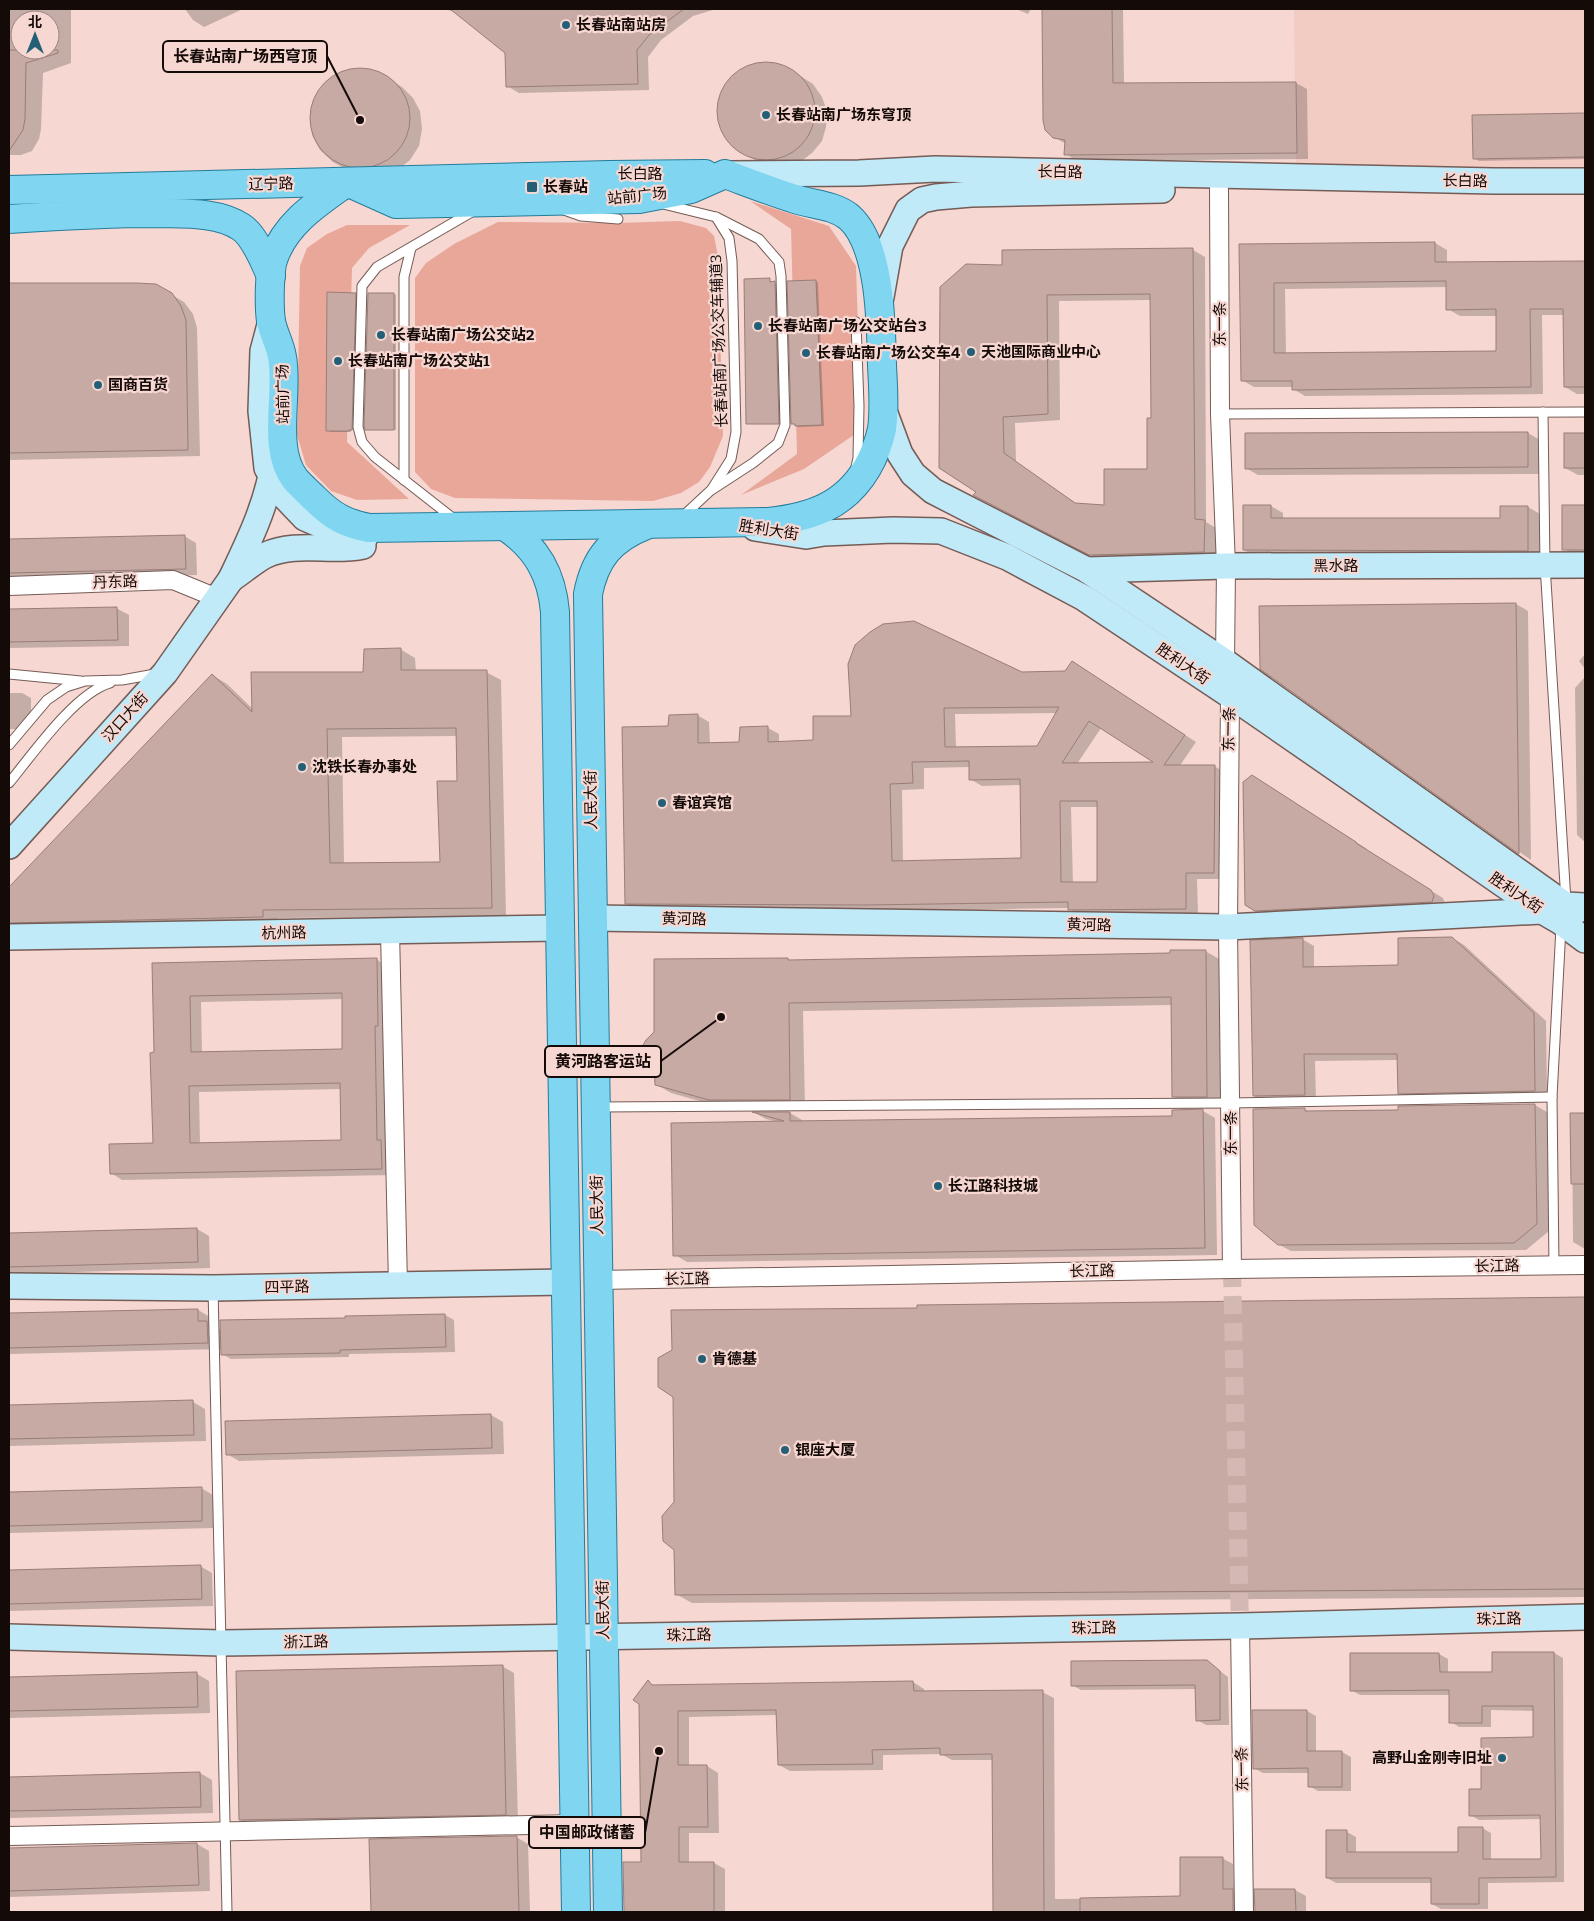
<svg xmlns="http://www.w3.org/2000/svg" width="1594" height="1921" font-family="Bitter,'Noto Sans SC',serif">
	<rect width="100%" height="100%" fill="#f6d7d1"/>
	<polygon fill="#f2cbc3" points="1294,9 1585,9 1585,170 1296,173"/>
	<g fill="#e9a799">
		<polygon points="750,201 829,226 856,266 860,391 864,428 804,469 741,495 797,454 791,229"/>
		<polygon points="680,221 706,228 714,236 718,256 723,436 710,467 699,482 681,493 653,501 455,498 431,489 415,472 415,278 426,263 454,244 498,222 616,223"/>
		<polygon points="347,225 410,225 369,248 352,268 347,442 409,499 357,500 331,491 306,465 297,435 300,266 307,248 327,234"/>
	</g>
	<g fill="#0003" fill-rule="evenodd">
		<path d="M9 9H71V63L43 73 41 129 39 139 32 151 21 155H9ZM20 20H50V50H20Z"/>
		<polygon points="185,9 243,9 204,27 193,20"/>
		<polygon points="444,9 716,9 693,16 661,40 648,57 649,90 519,93 507,86 506,53 455,12"/>
		<polygon points="1016,9 1031,9 1028,14"/>
		<polygon points="1044,9 1123,9 1124,84 1296,83 1307,89 1308,159 1077,161 1066,154 1066,144 1054,137 1044,120"/>
		<polygon points="758,63 773,63 788,68 813,84 822,97 827,111 826,127 822,141 812,153 800,162 769,165 753,159 740,152 728,141 720,126 718,110 721,94 730,79 742,69"/>
		<polygon points="360,69 376,72 402,87 413,98 420,111 422,129 419,146 410,160 396,171 346,169 333,162 320,150 312,135 310,118 312,103 320,89 331,78 345,71"/>
		<polygon points="1585,115 1585,159 1479,161 1474,158 1473,116"/>
		<path d="M1435 243 1447 250V263L1585 262V394H1577L1565 387 1564 315H1542L1543 394 1305 396 1293 389V387H1254L1242 380 1240 246ZM1447 287 1448 309 1460 316H1497V352L1286 354 1285 289Z"/>
		<path d="M1193 250 1205 257 1206 522 1216 528V558L1102 561 987 502 977 491 1004 266 1003 252ZM1152 300 1153 419 1148 470 1105 506 1077 504 1016 462 1015 423 1060 420 1059 301Z"/>
		<polygon points="745,280 770,280 772,283 777,284 781,424 747,423"/>
		<polygon points="816,281 818,283 824,426 798,427 792,423 789,282"/>
		<polygon points="9,285 156,286 184,302 193,314 197,328 200,456 9,460"/>
		<polygon points="355,294 358,295 354,430 351,430 351,432 330,432 328,430"/>
		<polygon points="394,294 396,295 396,430 369,430 366,429"/>
		<polygon points="1528,433 1540,440 1540,474 1258,475 1246,468 1246,435"/>
		<polygon points="1565,434 1585,434 1585,475 1578,475 1565,468"/>
		<polygon points="1244,506 1271,506 1283,513 1283,519 1502,519 1502,507 1528,507 1540,514 1540,557 1256,557 1244,550"/>
		<polygon points="1564,506 1585,506 1585,556 1576,556 1564,549"/>
		<polygon points="184,536 196,543 197,575 9,580 9,540"/>
		<polygon points="1516,604 1528,611 1531,860 1261,669"/>
		<polygon points="116,608 129,615 129,646 9,648 9,611"/>
		<path d="M400 649 415 658 416 672H486L501 680 506 916 278 918V925L9 933V889L212 675 227 684 253 709 364 673ZM457 736 458 782 441 863 344 864 342 737Z"/>
		<polygon points="1585,654 1585,669 1579,661"/>
		<path d="M1084 670 1196 742 1179 767 1214 766 1226 773 1225 879H1197L1198 915 1080 916 1069 908 879 911 637 910 626 903 669 727 697 715 709 722 710 744 740 743 768 728 779 734V743L814 741 852 717 1022 673H1065ZM1057 713 1038 747 956 748 955 714ZM1101 728 1157 763 1077 764ZM970 767V779L982 786 1021 785 1023 859 903 862 902 790 924 789V768ZM1071 807H1098L1099 883 1073 884Z"/>
		<polygon points="1585,677 1585,842 1577,835 1575,688"/>
		<polygon points="9,693 22,693 31,698 31,725 27,729 9,729"/>
		<polygon points="1264,783 1367,849 1366,851 1443,898 1445,904 1267,917 1255,910"/>
		<polygon points="1452,938 1464,945 1546,1021 1547,1097 1411,1100 1399,1093 1399,1060 1315,1061 1316,1102 1266,1103 1254,1096 1302,939 1314,946 1314,968 1399,966"/>
		<polygon points="1205,951 1221,960 1222,1105 1188,1105 1173,1096 1172,1005 803,1011 805,1108 725,1108 671,1093 656,1084 788,959 790,961 1172,954"/>
		<path d="M376 959 387 966 393 1175 122 1180 111 1173 154 1145 155 1054 153 964ZM343 999 344 1050 202 1053 201 1002ZM342 1089 343 1141 200 1144 199 1092Z"/>
		<polygon points="1535,1105 1547,1112 1549,1231 1526,1250 1291,1251 1278,1244 1304,1109 1310,1112 1400,1111"/>
		<polygon points="1203,1111 1215,1118 1217,1255 687,1262 675,1255 778,1122 766,1119 757,1114 790,1113 802,1120 802,1122 1173,1117"/>
		<polygon points="1572,1114 1585,1114 1585,1249 1573,1242"/>
		<polygon points="197,1229 209,1236 210,1268 9,1274 9,1234"/>
		<polygon points="1585,1297 1585,1597 692,1603 676,1594 674,1397 918,1309 918,1306"/>
		<polygon points="198,1310 210,1317 210,1323 221,1330 346,1319 445,1315 454,1320 455,1352 349,1354 349,1357 231,1359 222,1354 222,1349 9,1354 9,1315"/>
		<polygon points="193,1402 205,1409 206,1441 9,1446 9,1406"/>
		<polygon points="491,1415 503,1422 504,1454 239,1461 227,1454"/>
		<polygon points="201,1488 213,1495 214,1528 9,1533 9,1493"/>
		<polygon points="200,1566 212,1573 213,1606 9,1611 9,1571"/>
		<polygon points="1554,1653 1563,1658 1564,1882 1488,1883 1488,1909 1441,1909 1432,1904 1432,1883 1336,1883 1327,1878 1327,1832 1347,1832 1356,1837 1356,1854 1460,1853 1482,1828 1491,1833 1491,1860 1542,1860 1541,1819 1479,1820 1470,1815 1482,1790 1535,1739 1534,1711 1491,1710 1491,1727 1459,1727 1451,1722 1450,1695 1360,1695 1351,1690 1439,1654 1448,1659 1448,1673 1493,1673"/>
		<polygon points="1207,1661 1228,1677 1229,1725 1206,1725 1197,1720 1197,1689 1081,1690 1072,1685"/>
		<polygon points="502,1666 514,1673 518,1821 252,1827 240,1820"/>
		<polygon points="197,1674 209,1681 210,1713 9,1718 9,1678"/>
		<polygon points="648,1682 655,1686 913,1682 924,1689 924,1692 1042,1692 1054,1698 1055,1899 1181,1898 1222,1858 1233,1864 1234,1891 1244,1897 1244,1912 994,1912 993,1760 952,1760 941,1754 883,1755 883,1770 790,1771 779,1765 777,1715 689,1717 689,1767 707,1766 718,1773 719,1833 689,1833 689,1863 714,1863 725,1869 725,1912 625,1912 624,1863 642,1863"/>
		<polygon points="1307,1711 1316,1716 1316,1752 1342,1752 1351,1757 1351,1791 1318,1791 1309,1786 1309,1773 1263,1773 1254,1768"/>
		<polygon points="200,1773 212,1780 213,1813 9,1818 9,1778"/>
		<polygon points="516,1837 528,1844 530,1912 373,1912 371,1840"/>
		<polygon points="197,1844 209,1851 210,1891 9,1897 9,1850"/>
		<polygon points="1256,1890 1295,1890 1306,1896 1306,1912 1255,1912"/>
	</g>
	<g fill="#c7aaa4" stroke="#997e78" fill-rule="evenodd">
		<polygon points="450,9 684,9 650,34 637,50 638,84 506,87 505,53"/>
		<polygon points="1042,9 1112,9 1113,83 1296,82 1297,153 1064,155 1065,140 1053,138 1045,130 1043,120"/>
		<polygon points="9,50 58,50 58,53 26,63 25,119 23,130 9,151"/>
		<circle cx="766" cy="111" r="49"/>
		<circle cx="360" cy="118" r="50"/>
		<polygon points="1585,113 1585,157 1473,159 1472,115"/>
		<path d="M1435 242V262L1585 261V387H1564L1563 309H1530L1531 387 1292 390V381H1241L1239 244ZM1446 281V310L1496 309V351L1274 353V283Z"/>
		<path d="M1193 248 1195 519 1205 520 1204 552 1089 555 973 495 976 492 939 468 940 287 966 264 1002 265V250ZM1150 294 1151 418H1147V469H1104V505L1075 503 1004 453 1003 417 1048 414 1047 295Z"/>
		<polygon points="770,278 770,282 775,281 779,424 746,424 744,279"/>
		<polygon points="816,280 822,425 795,426 795,424 791,424 787,281"/>
		<polygon points="9,283 136,283 156,284 172,293 181,306 186,320 188,450 9,453"/>
		<polygon points="327,292 356,293 352,430 349,430 349,431 326,431"/>
		<polygon points="368,293 394,293 394,430 365,430 364,426"/>
		<polygon points="1528,432 1528,467 1245,469 1245,433"/>
		<rect x="1564" y="433" width="21" height="35"/>
		<polygon points="1243,505 1271,505 1271,518 1500,518 1500,506 1528,506 1528,551 1243,550"/>
		<rect x="1562" y="505" width="23" height="45"/>
		<polygon points="185,535 186,569 9,573 9,539"/>
		<polygon points="1516,603 1519,854 1260,669 1259,606"/>
		<polygon points="117,607 118,640 9,642 9,609"/>
		<path d="M914 621 1022 672 1065 671 1072 661 1185 735 1164 765H1215L1214 873H1186V909L1068 910V902L866 905 625 904 622 727 668 726 669 715 698 714V743L739 742 740 727 768 726V742L813 740V716H851L848 664 855 645 870 632 883 624ZM1059 707 1037 746 945 747 944 708ZM1089 721 1153 762 1062 763ZM969 761V780L1020 779 1021 858 892 861 890 784 913 783 912 762ZM1060 801H1097V882H1061Z"/>
		<path d="M401 648V670H487L492 908 263 910V917L9 923V887L212 674 252 712 251 672H363L364 649ZM456 728 457 781H437L440 862 330 863 327 729Z"/>
		<polygon points="1252,775 1356,842 1356,843 1431,890 1434,896 1432,902 1255,911 1245,905 1243,782"/>
		<polygon points="1452,937 1534,1013 1535,1091 1398,1094 1397,1054 1304,1054 1305,1095 1253,1096 1250,940 1303,938 1303,967 1398,965 1398,938"/>
		<polygon points="1170,950 1206,950 1207,1097 1172,1097 1171,997 789,1003 790,1100 709,1100 655,1085 654,1062 645,1058 642,1047 646,1040 654,1032 654,959 788,958 788,960 1170,953"/>
		<path d="M377 958 378 1026H375L377 1140H381L382 1169 110 1174 109 1144 153 1143 150 1053 154 1052 152 963ZM342 993V1049L191 1052 190 996ZM340 1083 341 1140 190 1143 189 1086Z"/>
		<polygon points="1535,1104 1537,1224 1514,1243 1278,1245 1254,1225 1253,1109 1305,1108 1305,1111 1398,1110 1398,1106"/>
		<polygon points="1203,1109 1205,1248 673,1256 671,1123 784,1121 752,1112 790,1112 790,1121 1172,1116 1172,1110"/>
		<polygon points="1570,1113 1585,1113 1585,1184 1571,1184"/>
		<polygon points="197,1228 198,1262 9,1267 9,1233"/>
		<polygon points="1585,1297 1585,1589 675,1595 674,1550 663,1541 662,1516 674,1502 673,1397 658,1387 658,1358 672,1350 671,1310 917,1308 917,1305"/>
		<polygon points="198,1309 198,1321 207,1321 208,1343 9,1348 9,1313"/>
		<polygon points="445,1314 446,1347 340,1350 340,1353 221,1355 220,1320 345,1318 345,1316"/>
		<polygon points="193,1400 194,1435 9,1439 9,1405"/>
		<polygon points="491,1414 492,1448 226,1455 225,1421"/>
		<polygon points="202,1487 202,1521 9,1526 9,1492"/>
		<polygon points="201,1565 202,1599 9,1604 9,1570"/>
		<polygon points="1492,1652 1554,1652 1556,1877 1479,1878 1479,1904 1431,1904 1431,1878 1326,1878 1326,1830 1347,1830 1347,1852 1458,1852 1458,1827 1483,1827 1483,1859 1541,1859 1540,1815 1469,1816 1469,1789 1481,1789 1481,1738 1533,1737 1533,1706 1482,1706 1482,1723 1449,1723 1449,1690 1350,1691 1350,1653 1439,1653 1440,1672 1492,1672"/>
		<polygon points="1207,1660 1220,1671 1220,1720 1196,1721 1195,1685 1071,1686 1071,1661"/>
		<polygon points="503,1665 506,1815 239,1820 236,1671"/>
		<polygon points="197,1672 198,1707 9,1711 9,1677"/>
		<polygon points="648,1680 652,1685 913,1681 914,1691 1043,1690 1044,1912 993,1912 992,1754 940,1755 940,1748 872,1750 873,1764 778,1765 776,1710 678,1711 678,1765 707,1765 708,1827 679,1827 679,1862 714,1862 714,1912 624,1912 623,1862 641,1862 639,1704 633,1700"/>
		<polygon points="1252,1710 1307,1710 1307,1751 1342,1751 1342,1787 1308,1787 1308,1768 1253,1769"/>
		<polygon points="200,1772 201,1807 9,1811 9,1777"/>
		<polygon points="517,1836 519,1912 371,1912 369,1839"/>
		<polygon points="197,1843 199,1885 9,1891 9,1848"/>
		<polygon points="1180,1857 1223,1857 1223,1889 1233,1889 1233,1912 1080,1912 1080,1898 1180,1896"/>
		<polygon points="1254,1889 1295,1889 1296,1912 1255,1912"/>
	</g>
	<g fill="none" stroke-linecap="round" stroke-linejoin="round">
		<polyline stroke="#d4b8b3" stroke-width="18" stroke-dasharray="18 9" stroke-linecap="butt" points="1232,1269 1240,1626"/>
		<g stroke="#755c56" stroke-width="11">
			<g id="lane">
				<polyline points="663,204 716,217 759,239 779,262 781,276 785,425 778,443 753,463 710,491 682,517"/>
				<polyline points="564,210 581,216 618,219"/>
				<polyline points="1543,412 1545,565 1566,901"/>
				<polyline points="1220,414 1585,412"/>
				<polyline points="856,467 858,458 859,406 856,322"/>
				<polyline points="404,480 404,277 411,248"/>
				<polyline points="712,489 731,459 736,432 732,261 729,238 716,217"/>
				<polyline points="454,519 375,457 362,442 358,427 362,286 377,267 475,210"/>
				<polyline points="9,674 81,681"/>
				<polyline points="9,745 47,700 66,687 85,681 122,680 155,674"/>
				<path d="M9 783C32 755 75 693 110 683"/>
				<polyline points="598,1107 1231,1103 1552,1097"/>
				<polyline points="1554,1266 1552,1097 1561,927"/>
				<polyline points="213,1288 227,1912"/>
			</g>
		</g>
		<g stroke="#755c56" stroke-width="20">
			<g id="street">
				<polyline points="1219,189 1220,414 1226,566 1225,662 1230,695 1228,927 1232,1269"/>
				<polyline points="9,586 173,580 217,598"/>
				<polyline points="390,931 398,1285"/>
				<polyline points="598,1280 1232,1269 1585,1265"/>
				<polyline points="1240,1626 1244,1912"/>
				<polyline points="9,1836 574,1824"/>
			</g>
		</g>
		<g stroke="#755c56" stroke-width="28">
			<g id="secondary">
				<polyline points="730,174 859,173 935,169 1494,181 1585,181"/>
				<polyline points="881,297 890,246 908,210 922,200 936,197 971,194 1162,190"/>
				<polyline points="271,321 263,351 261,411 267,468 282,494 305,518 337,532 365,537"/>
				<polyline points="884,411 900,454 913,474 933,491 1087,570 1225,662 1575,912"/>
				<path d="M271 476C263 513 247 545 231 579 242 572 254 561 266 555 297 541 332 553 363 546"/>
				<polyline points="755,528 806,536 824,533 893,530 941,531 1007,557 1084,598 1230,695 1542,911 1561,922 1585,940"/>
				<polyline points="1087,570 1226,566 1585,565"/>
				<polyline points="9,846 165,673 231,579"/>
				<polyline points="592,918 1228,927 1542,911 1566,905 1585,906"/>
				<polyline points="9,937 560,928"/>
				<polyline points="9,1286 213,1288 566,1282"/>
				<polyline points="9,1637 221,1643 1240,1626 1585,1617"/>
			</g>
		</g>
		<g stroke="#247c9a" stroke-width="30">
			<g id="primary">
				<path d="M725 174C747 182 770 191 792 198 811 205 833 204 849 217 881 245 881 325 882 365 883 387 885 408 882 429 879 443 874 456 867 468 844 507 810 517 769 522L369 528C344 523 332 516 314 498 308 492 301 486 295 479 271 448 289 394 282 357 280 344 273 333 271 321 269 307 269 269 274 257 287 222 318 203 347 182L396 204 639 199 691 189Z"/>
				<polyline points="9,190 610,175 705,174"/>
				<path d="M9 219C57 216 106 213 155 213 182 214 217 211 241 227 255 236 264 261 271 276"/>
				<path d="M506 527C537 548 552 575 555 612L576 1912"/>
				<path d="M608 1912 588 594C595 558 611 539 646 525"/>
			</g>
		</g>
		<use href="#lane" stroke="#fff" stroke-width="9"/>
		<use href="#street" stroke="#fff" stroke-width="18"/>
		<use href="#secondary" stroke="#c0eaf8" stroke-width="25"/>
		<use href="#primary" stroke="#80d5f1" stroke-width="28"/>
	</g>
	<g fill="#236077" stroke="#f6d7d1" stroke-width="2">
		<circle cx="566" cy="25" r="5"/>
		<circle cx="766" cy="115" r="5"/>
		<rect x="526" y="181" width="12" height="12" rx="2.5"/>
		<circle cx="758" cy="326" r="5"/>
		<circle cx="381" cy="335" r="5"/>
		<circle cx="971" cy="352" r="5"/>
		<circle cx="806" cy="353" r="5"/>
		<circle cx="338" cy="361" r="5"/>
		<circle cx="98" cy="385" r="5"/>
		<circle cx="302" cy="767" r="5"/>
		<circle cx="662" cy="803" r="5"/>
		<circle cx="938" cy="1186" r="5"/>
		<circle cx="702" cy="1359" r="5"/>
		<circle cx="785" cy="1450" r="5"/>
		<circle cx="1502" cy="1758" r="5"/>
	</g>
	<g text-anchor="middle" stroke-width="4.5" stroke-linejoin="round" paint-order="stroke">
		<g font-size="15" font-weight="bold" fill="#140a08" stroke="#f6d7d1" text-anchor="start">
			<text x="576" y="30">长春站南站房</text>
			<text x="776" y="120">长春站南广场东穹顶</text>
			<text x="543" y="192">长春站</text>
			<text x="768" y="331">长春站南广场公交站台3</text>
			<text x="391" y="340">长春站南广场公交站2</text>
			<text x="981" y="357">天池国际商业中心</text>
			<text x="816" y="358">长春站南广场公交车4</text>
			<text x="348" y="366">长春站南广场公交站1</text>
			<text x="108" y="390">国商百货</text>
			<text x="312" y="772">沈铁长春办事处</text>
			<text x="672" y="808">春谊宾馆</text>
			<text x="948" y="1191">长江路科技城</text>
			<text x="712" y="1364">肯德基</text>
			<text x="795" y="1455">银座大厦</text>
			<text x="1492" y="1763" text-anchor="end">高野山金刚寺旧址</text>
		</g>
		<g font-size="15" fill="#140a08" stroke="#f6d7d1">
			<text transform="translate(1060 172) rotate(1)" y="5">长白路</text>
			<text x="640" y="179">长白路</text>
			<text transform="translate(1465 181) rotate(1)" y="5">长白路</text>
			<text transform="translate(271 184) rotate(-1)" y="5">辽宁路</text>
			<text transform="translate(637 196) rotate(-6)" y="5">站前广场</text>
			<text transform="translate(1220 324) rotate(-90)" y="5">东一条</text>
			<text transform="translate(719 341) rotate(-92)" y="5">长春站南广场公交车辅道3</text>
			<text transform="translate(283 394) rotate(-91)" y="5">站前广场</text>
			<text transform="translate(769 530) rotate(9)" y="5">胜利大街</text>
			<text x="1336" y="571">黑水路</text>
			<text transform="translate(115 582) rotate(-2)" y="5">丹东路</text>
			<text transform="translate(1183 664) rotate(34)" y="5">胜利大街</text>
			<text transform="translate(125 717) rotate(-48)" y="5">汉口大街</text>
			<text transform="translate(1229 729) rotate(-89)" y="5">东一条</text>
			<text transform="translate(591 800) rotate(-91)" y="5">人民大街</text>
			<text transform="translate(1516 893) rotate(34)" y="5">胜利大街</text>
			<text transform="translate(684 919) rotate(1)" y="5">黄河路</text>
			<text transform="translate(1089 925) rotate(1)" y="5">黄河路</text>
			<text transform="translate(284 933) rotate(-1)" y="5">杭州路</text>
			<text transform="translate(1231 1133) rotate(-90)" y="5">东一条</text>
			<text transform="translate(597 1205) rotate(-91)" y="5">人民大街</text>
			<text transform="translate(1497 1266) rotate(-1)" y="5">长江路</text>
			<text transform="translate(1092 1271) rotate(-1)" y="5">长江路</text>
			<text transform="translate(687 1279) rotate(-1)" y="5">长江路</text>
			<text transform="translate(287 1287) rotate(-1)" y="5">四平路</text>
			<text transform="translate(603 1610) rotate(-91)" y="5">人民大街</text>
			<text transform="translate(1499 1619) rotate(-1)" y="5">珠江路</text>
			<text transform="translate(1094 1628) rotate(-1)" y="5">珠江路</text>
			<text transform="translate(689 1635) rotate(-1)" y="5">珠江路</text>
			<text transform="translate(306 1642) rotate(-1)" y="5">浙江路</text>
			<text transform="translate(1242 1769) rotate(-91)" y="5">东一条</text>
		</g>
	</g>
	<path fill="none" stroke="#140a08" stroke-width="2" d="M360 120L327 56M721 1017L661 1061M659 1751L645 1833"/>
	<g fill="#140a08" stroke="#f6d7d1" stroke-width="2">
		<circle cx="360" cy="120" r="5"/>
		<circle cx="721" cy="1017" r="5"/>
		<circle cx="659" cy="1751" r="5"/>
	</g>
	<g fill="#f6d7d1" stroke="#140a08" stroke-width="2">
		<rect x="163" y="41" width="164" height="31" rx="5"/>
		<rect x="545" y="1046" width="116" height="31" rx="5"/>
		<rect x="529" y="1817" width="116" height="31" rx="5"/>
	</g>
	<g font-size="16" text-anchor="middle" font-weight="bold" fill="#140a08">
		<text x="245" y="62">长春站南广场西穹顶</text>
		<text x="603" y="1067">黄河路客运站</text>
		<text x="587" y="1838">中国邮政储蓄</text>
	</g>
	<rect width="1594" height="1921" fill="none" stroke="#140a08" stroke-width="20"/>
	<g transform="translate(35 35)"><circle r="24" fill="#f6d7d1" stroke="#9c8581"/>
	<path d="M0-4L9 19L0 12L-9 19Z" fill="#236077"/>
	<text y="-8" font-size="14" font-weight="bold" text-anchor="middle" fill="#140a08">北</text>
	</g>
</svg>
